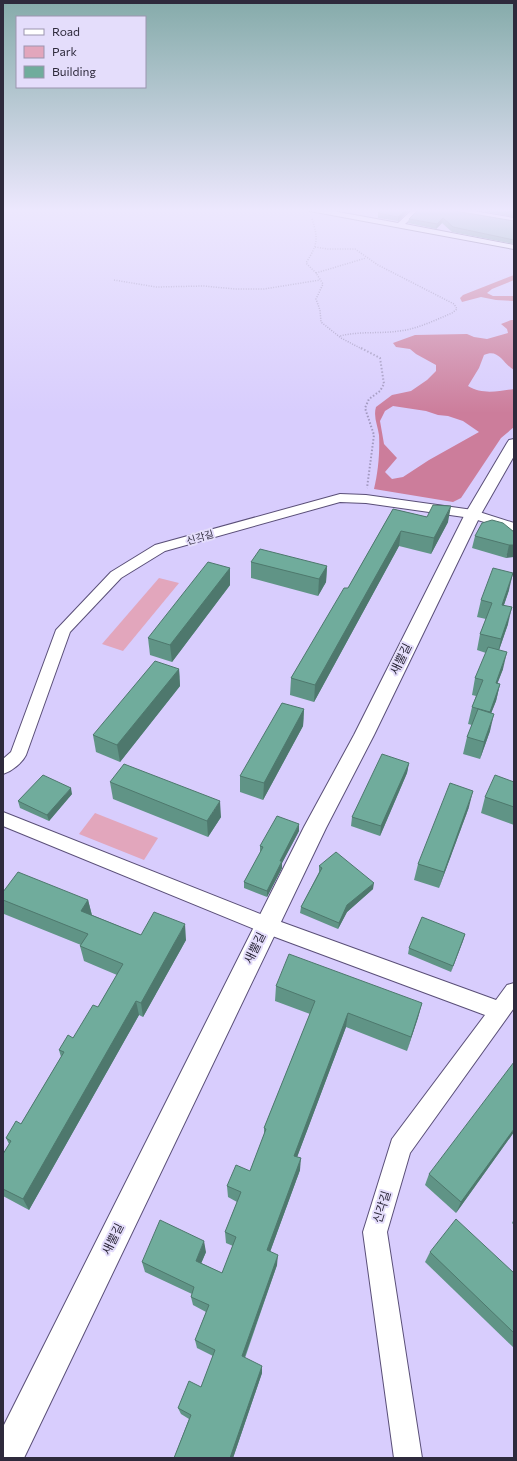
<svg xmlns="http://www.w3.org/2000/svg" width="517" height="1461" font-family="Commissioner,'Noto Sans KR',sans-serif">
	<rect width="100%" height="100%" fill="#d8cdfd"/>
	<g fill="#e2a6bc">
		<polygon points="159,578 179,583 123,651 102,644"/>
		<polygon points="95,813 158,838 144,860 79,834"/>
	</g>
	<g fill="#cc7d9b" fill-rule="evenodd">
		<polygon points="514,275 514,280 492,289 487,293 493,296 514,296 514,301 496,300 481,297 462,302 460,298 463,295"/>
		<path d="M511 320H514V370C503 364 499 348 484 355L479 368 468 386C483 395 498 391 514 389V427L501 438 461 498 453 502 374 489C378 473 380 452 379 435 378 426 373 417 376 407L392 395 411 391 427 380 436 371V365L416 354 410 349 396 347 393 343 415 335 467 334 474 337 487 339 508 333 507 329 501 324ZM393 406 426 411 438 415 448 416 463 421 479 432 429 460 403 477 392 479 385 472 397 458 384 444 380 421 385 411Z"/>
	</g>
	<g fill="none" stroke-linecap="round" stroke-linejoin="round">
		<g stroke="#5a4f78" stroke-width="2">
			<g id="minor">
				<polygon points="306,209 322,209 398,223 413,209 421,209 405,224 514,245 514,249 310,211"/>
				<path d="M340 494 366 495 473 510 514 523V531L471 518 366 503 340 502 165 551 121 578 70 632 26 755C22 763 12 771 3 774V759L11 752 56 630 111 572 155 545Z"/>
				<polygon points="3,812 273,919 496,1000 507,985 514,983 514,1008 410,1153 387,1232 422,1458 394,1458 363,1232 392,1139 485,1015 259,931 3,826"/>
			</g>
		</g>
		<g stroke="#5a4f78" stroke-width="2">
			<polygon id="tertiary" points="514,439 514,456 481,514 374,735 326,828 24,1458 3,1458 3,1427 304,827 354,735 465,514 507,443 509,440"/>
		</g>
		<g stroke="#5a4f78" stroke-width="2">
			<polygon id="secondary" points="439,209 462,209 514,218 514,224 444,212"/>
		</g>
		<g stroke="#a198bf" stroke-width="1.5" stroke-dasharray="1 1.5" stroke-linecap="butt">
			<path d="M312 219C319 240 317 245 306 263L316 273 323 284 316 299 320 310 321 322 341 338 362 349"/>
			<path d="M315 247 328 249H355L378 265 454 304 457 309 452 313C435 320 418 329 399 331 379 334 359 331 340 336"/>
			<polyline points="316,273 366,258"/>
			<polyline points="114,280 156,287 204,286 235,289 264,289 320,280"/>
		</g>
		<polyline stroke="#a198bf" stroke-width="2" stroke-dasharray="1.5 2" stroke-linecap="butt" points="361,348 380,358 384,384 380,391 369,399 365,408 374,435 367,488"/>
		<use href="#minor" fill="#fff" fill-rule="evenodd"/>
		<use href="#tertiary" fill="#fff" fill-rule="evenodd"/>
		<use href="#secondary" fill="#fff" fill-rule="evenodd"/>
	</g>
	<g fill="#609486">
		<polygon points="357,209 411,209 398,221 378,218 378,213 383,209 357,210"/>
		<polygon points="419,209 514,221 514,244 452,232 442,223 436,229 408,223 409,219"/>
		<polygon points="470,209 514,209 514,217"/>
		<polygon points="393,509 448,522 431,554 399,546 314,702 290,695 291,678 348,588"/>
		<polygon points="514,532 506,558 472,548 475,536"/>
		<polygon points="251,562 327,566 326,582 318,596 251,578"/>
		<polygon points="230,568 230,585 172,662 150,655 148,638"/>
		<polygon points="509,590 504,605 508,624 499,650 503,669 497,684 500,684 496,701 491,713 490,731 480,759 463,754 467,737 472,725 468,724 472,707 476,696 472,695 475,678 486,653 477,650 480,634 486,619 477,617 481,600"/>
		<polygon points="179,669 180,686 120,762 96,752 93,735"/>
		<polygon points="304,709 303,726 263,800 240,792 240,776"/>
		<polygon points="409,763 407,773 380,836 351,826 352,817"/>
		<polygon points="110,782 221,817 208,837 113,799"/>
		<polygon points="514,782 514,825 481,813 485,797"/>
		<polygon points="72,794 49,821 20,808 18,801"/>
		<polygon points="469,807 439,888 414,880 418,864"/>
		<polygon points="299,831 282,863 282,868 267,897 244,888 244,882 260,853 260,846"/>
		<polygon points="319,866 373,889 347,912 338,929 300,913 301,907 319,872"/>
		<polygon points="3,892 88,900 92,915 141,935 186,940 143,1017 139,1015 29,1210 3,1196 3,1154 9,1144 6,1138 21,1124 61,1057 59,1050 73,1038 98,1007 117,975 84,961 80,946 81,945 4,914 3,910"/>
		<polygon points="465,934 451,972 408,954 409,948"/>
		<polygon points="276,986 422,1003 407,1051 346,1027 297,1157 300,1170 270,1252 277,1265 245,1358 262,1373 233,1458 174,1458 189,1419 181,1414 178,1408 201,1387 213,1356 197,1348 195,1340 206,1312 193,1305 191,1297 192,1294 145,1272 142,1262 206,1252 201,1263 222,1273 233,1246 226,1243 225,1232 237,1202 228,1197 227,1186 250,1171 264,1135 264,1128 310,1014 275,1001"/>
		<polygon points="514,1132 456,1213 425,1185 429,1174"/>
		<polygon points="514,1219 514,1225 512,1223"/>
		<polygon points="430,1252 514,1273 514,1348 425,1262"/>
	</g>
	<g fill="#4e786d">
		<polygon points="407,209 411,209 398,221 398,217"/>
		<polygon points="443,218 442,223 436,229 437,224"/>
		<polygon points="451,506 448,522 431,554 434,538"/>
		<polygon points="401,531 399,546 314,702 315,685"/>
		<polygon points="509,545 514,545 514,557 506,558"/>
		<polygon points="327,566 326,582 318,596 319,579"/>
		<polygon points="230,568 230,585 172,662 170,645"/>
		<polygon points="513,573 509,590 498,622 502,605"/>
		<polygon points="512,607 508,624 497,656 501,639"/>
		<polygon points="507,652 503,669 491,700 496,683"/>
		<polygon points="179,669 180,686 120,762 117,745"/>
		<polygon points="500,684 496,701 485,729 490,712"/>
		<polygon points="304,709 303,726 263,800 264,783"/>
		<polygon points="494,714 490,731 480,759 484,742"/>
		<polygon points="409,763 407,773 380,836 381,826"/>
		<polygon points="71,788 72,794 49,821 47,815"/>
		<polygon points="473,791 469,807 439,888 444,872"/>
		<polygon points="220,801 221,817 208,837 207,821"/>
		<polygon points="299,824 299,831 282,863 282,868 267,897 267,891 280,861"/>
		<polygon points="374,883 373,889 347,912 338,929 339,923 347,905"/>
		<polygon points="88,900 92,916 81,911"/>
		<polygon points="185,924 186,940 143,1017 141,1003"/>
		<polygon points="465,934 463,941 451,972 453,966"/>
		<polygon points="136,1001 139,1015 29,1210 23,1199"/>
		<polygon points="422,1003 418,1018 407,1051 411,1037"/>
		<polygon points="348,1013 346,1027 293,1168 294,1156"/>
		<polygon points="514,1129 514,1132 456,1213 461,1202"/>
		<polygon points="301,1158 300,1170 267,1260 267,1250"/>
		<polygon points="204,1241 206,1252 198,1271 196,1261"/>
		<polygon points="278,1255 277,1265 242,1364 242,1356"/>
		<polygon points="262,1366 262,1373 233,1458 230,1458"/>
	</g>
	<g fill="#70ac9c" stroke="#4e786d">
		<polygon points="384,209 407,209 398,217 378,213"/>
		<polygon points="419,209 444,209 514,221 514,240 453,227 443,218 437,224 409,219"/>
		<polygon points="495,209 514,209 514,212"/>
		<polygon points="433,505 451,506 434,538 401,531 315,685 291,678 344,588 348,588 393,509 427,517"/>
		<polygon points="492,520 503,523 514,532 514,545 509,545 475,536 482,523"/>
		<polygon points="260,549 327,566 319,579 251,562"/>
		<polygon points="208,562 230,568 170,645 148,638"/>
		<polygon points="493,568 513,573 502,605 512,607 501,639 480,634 492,603 481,600"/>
		<polygon points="488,647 507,652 496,683 500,684 490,712 472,707 483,680 475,678"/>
		<polygon points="155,661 179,669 117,745 93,735"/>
		<polygon points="282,703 304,709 264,783 240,776"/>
		<polygon points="478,709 494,714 484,742 467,737"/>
		<polygon points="382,754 409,763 381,826 352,817"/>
		<polygon points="124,764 220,801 207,821 110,782"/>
		<polygon points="43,775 71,788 47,815 18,801"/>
		<polygon points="495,775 514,782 514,807 485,797"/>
		<polygon points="450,783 473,791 444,872 418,864"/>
		<polygon points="277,816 299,824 280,861 282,861 267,891 244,882 263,847 260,846"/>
		<polygon points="336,852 374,883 347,905 339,923 301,907 322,868 319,866"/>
		<polygon points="18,872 88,900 81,911 141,935 154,912 185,924 141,1003 136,1001 23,1199 3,1189 3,1154 11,1141 6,1138 16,1121 21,1124 64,1052 59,1050 68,1035 73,1038 93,1005 98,1007 123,964 80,946 88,934 3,900 3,892"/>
		<polygon points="422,917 465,934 453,966 409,948"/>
		<polygon points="289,954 422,1003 411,1037 348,1013 294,1156 301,1158 267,1250 278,1255 242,1356 262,1366 230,1458 174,1458 191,1415 178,1408 189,1381 201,1387 215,1350 195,1340 209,1305 191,1297 194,1287 142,1262 160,1220 204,1241 196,1261 222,1273 236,1237 225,1232 241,1192 227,1186 236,1165 250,1171 266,1129 264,1128 315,1001 276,986"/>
		<polygon points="514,1062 514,1129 461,1202 429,1174"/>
		<polygon points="456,1219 514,1273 514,1333 430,1252"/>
	</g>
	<linearGradient id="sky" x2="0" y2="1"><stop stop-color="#85abaa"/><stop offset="0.51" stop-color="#ede8fe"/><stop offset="1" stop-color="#ede8fe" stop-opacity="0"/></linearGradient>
	<rect width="517" height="413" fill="url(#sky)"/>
	<g text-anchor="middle" stroke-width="4" stroke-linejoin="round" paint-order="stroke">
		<g font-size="10" fill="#2e2a3c" stroke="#e4ddfb">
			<text transform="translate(200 537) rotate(-16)" y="4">신각길</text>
		</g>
		<g font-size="12" fill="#2e2a3c" stroke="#e4ddfb">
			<text transform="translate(401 659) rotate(-64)" y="4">새뿔길</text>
			<text transform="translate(255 948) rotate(-64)" y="4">새뿔길</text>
			<text transform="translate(382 1207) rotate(-73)" y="4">신각길</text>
			<text transform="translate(113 1239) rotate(-64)" y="4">새뿔길</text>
		</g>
	</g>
	<rect width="517" height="1461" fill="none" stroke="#2e2a3c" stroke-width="8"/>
	<rect x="16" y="16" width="130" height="72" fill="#e4ddfb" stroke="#9b95af"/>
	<rect x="24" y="29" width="20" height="6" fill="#ffffff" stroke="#9b95af"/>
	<text x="52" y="36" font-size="12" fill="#2e2a3c">Road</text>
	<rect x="24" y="46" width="20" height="12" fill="#e2a6bc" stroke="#9b95af"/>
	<text x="52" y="56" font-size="12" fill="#2e2a3c">Park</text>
	<rect x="24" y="66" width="20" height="12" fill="#70ac9c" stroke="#9b95af"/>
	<text x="52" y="76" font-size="12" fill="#2e2a3c">Building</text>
</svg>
